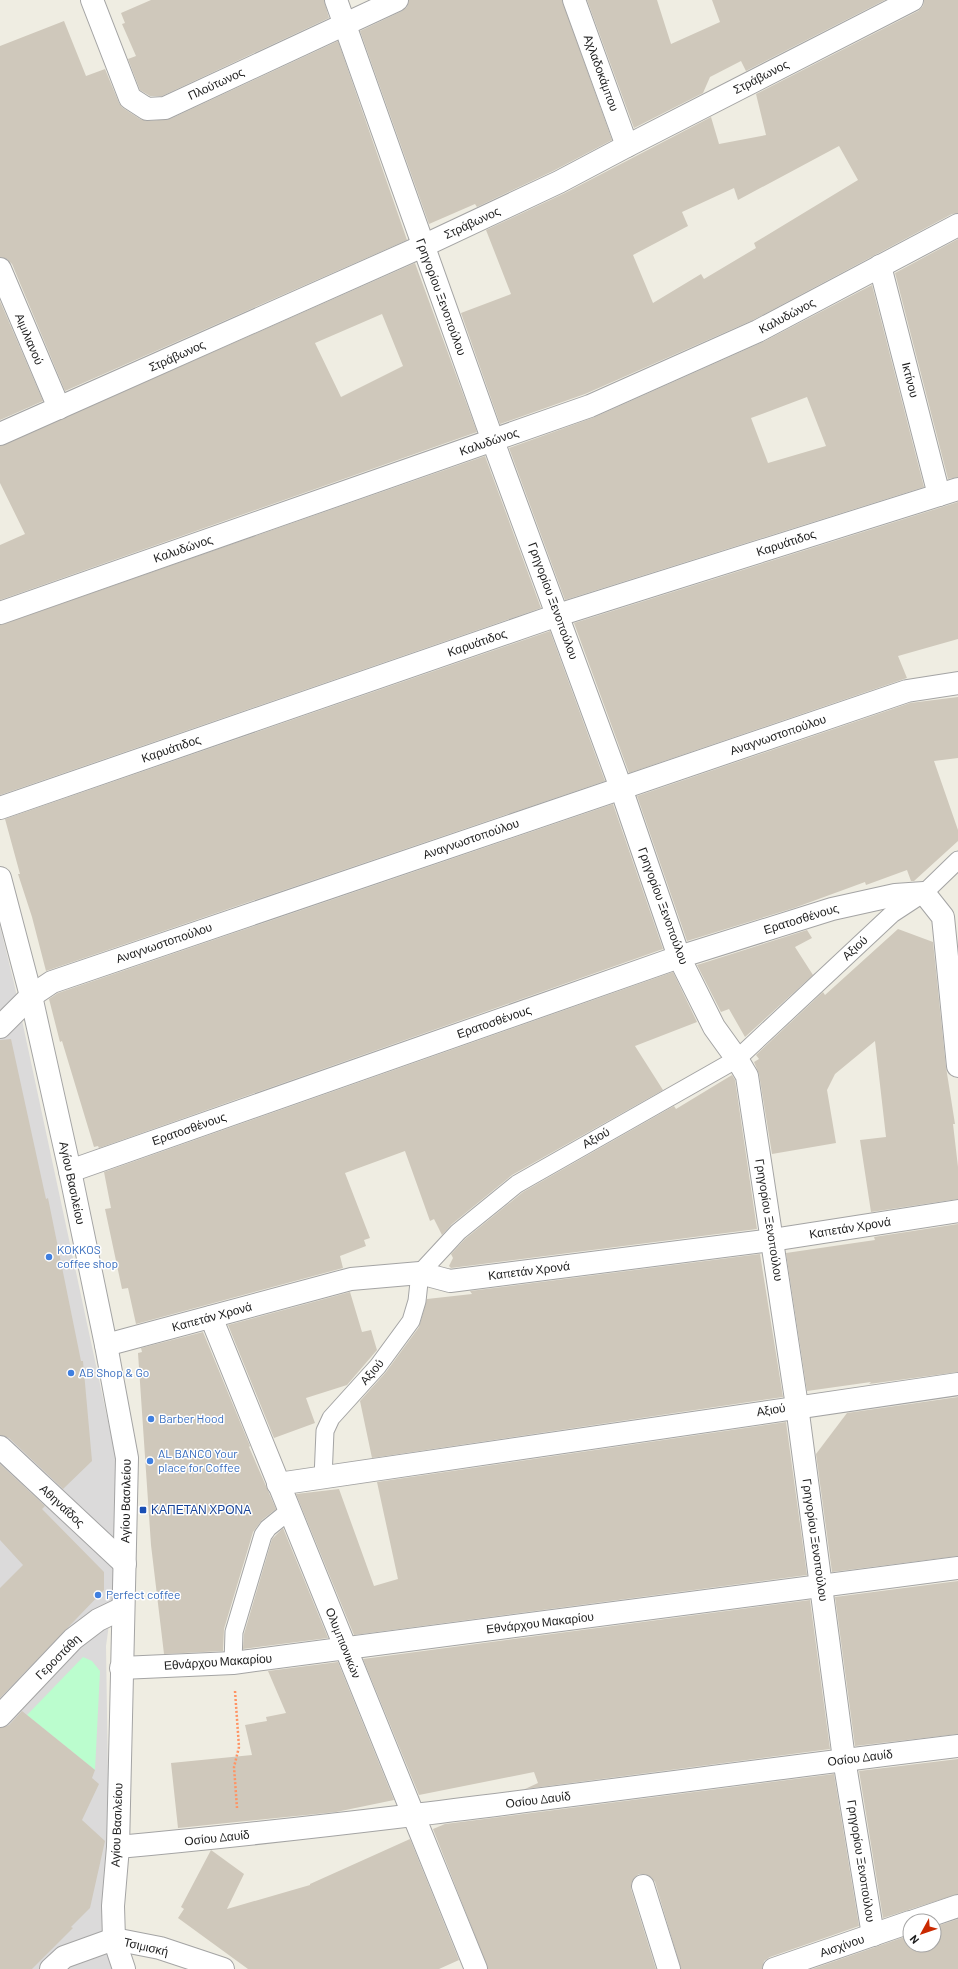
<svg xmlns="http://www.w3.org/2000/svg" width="958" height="1969" font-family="Barlow,sans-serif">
	<rect width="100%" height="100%" fill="#efede2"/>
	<polygon fill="#dbdada" points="0,926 14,983 115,1454 115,1582 106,1646 109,1843 118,1969 0,1969"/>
	<polygon fill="#bbfdce" points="83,1657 92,1661 100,1671 95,1770 27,1715"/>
	<g fill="#cfc8bb" fill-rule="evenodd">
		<polygon points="151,0 324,0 329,18 162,96 150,96 140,90 128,59 136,56 122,24 125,23 121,13"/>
		<polygon points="409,0 562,0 612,140 553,171 477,207 475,204 429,224 360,31 402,11 407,7"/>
		<polygon points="587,0 657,0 671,44 720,22 712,0 885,0 746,71 741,61 710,77 703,93 634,128"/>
		<path d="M924 0H958V213L952 214 753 320 585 394 500 424 461 313 511 294 486 230 565 193 711 117 719 144 766 135 756 94 918 11 923 6ZM839 146 858 180 754 243 756 248 704 279 701 274 653 303 633 255 688 226 682 212 734 188 738 200Z"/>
		<polygon points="64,21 86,76 105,69 119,103 123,108 140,119 148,121 170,119 338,41 407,240 65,391 12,264 7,259 0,257 0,46"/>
		<polygon points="958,239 958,477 948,479 895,273"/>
		<path d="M415 263 477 432 0 600V545L25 534 0 483V446ZM382 314 403 366 341 397 315 343Z"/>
		<path d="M872 285 924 487 565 600 509 448 595 417 763 342ZM807 397 826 446 768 463 751 418Z"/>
		<polygon points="0,301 43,401 0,420"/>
		<polygon points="485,456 541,608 0,795 0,625"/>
		<polygon points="958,502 958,639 898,656 907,678 629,773 574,623"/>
		<polygon points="550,631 605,781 46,971 32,917 18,874 20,874 5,819"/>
		<polygon points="958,697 958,758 934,761 958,830 958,841 914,881 911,881 907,870 866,885 865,882 794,908 687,941 637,796 910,703"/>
		<polygon points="613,804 663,949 99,1148 98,1146 94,1147 62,1041 60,1042 49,999 58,993"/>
		<polygon points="898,929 933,942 946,1067 955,1124 953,1124 958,1167 958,1199 871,1212 860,1140 886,1137 875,1041 835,1074 827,1090 836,1143 772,1154 759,1074 754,1062 759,1059 756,1055 823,992 825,995"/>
		<polygon points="807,930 812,938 795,947 813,975 745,1037 729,1009 721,1012 697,965"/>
		<polygon points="673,972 697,1022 635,1046 663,1090 512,1175 452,1224 442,1235 434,1219 430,1221 405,1151 345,1173 370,1238 364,1240 366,1246 340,1256 343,1268 136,1324 128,1288 122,1289 105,1209 111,1208 104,1172"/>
		<polygon points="11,1039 46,1199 48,1198 81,1361 83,1361 92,1461 63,1489 9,1438 0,1435 0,1040"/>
		<polygon points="732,1075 735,1080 757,1229 451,1268 449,1266 453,1258 451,1254 465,1239 523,1192 674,1106 676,1109"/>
		<polygon points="958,1224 958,1372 869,1384 871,1382 807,1391 786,1253 875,1240 874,1237"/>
		<polygon points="760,1254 783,1397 372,1458 360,1401 386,1372 419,1327 427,1299 472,1294 470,1291"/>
		<polygon points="350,1292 362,1332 371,1330 377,1350 347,1385 306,1398 315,1423 274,1438 228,1325"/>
		<polygon points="203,1332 250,1446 249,1447 276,1509 262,1520 253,1532 224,1629 223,1651 164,1654 151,1545 138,1353 142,1352 141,1348"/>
		<polygon points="958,1397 958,1556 832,1572 816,1454 847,1413"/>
		<polygon points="786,1422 807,1575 354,1635 296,1494 339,1489 374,1586 398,1579 377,1482"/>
		<polygon points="0,1464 45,1506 42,1509 104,1572 104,1590 0,1698 0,1588 23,1565 0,1540"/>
		<polygon points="283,1528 328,1638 243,1649 244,1634 272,1539"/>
		<polygon points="958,1581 958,1734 855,1746 835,1597"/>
		<polygon points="810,1600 830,1749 525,1789 538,1783 534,1772 419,1795 363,1659"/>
		<polygon points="338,1662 394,1800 336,1812 178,1828 171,1763 252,1755 245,1725 267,1721 266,1717 286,1713 268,1671"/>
		<polygon points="22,1711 95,1770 92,1778 99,1784 82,1820 105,1841 90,1908 71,1927 73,1928 32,1969 0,1969 0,1728 9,1725"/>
		<polygon points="958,1759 958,1894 883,1918 859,1771"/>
		<polygon points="834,1774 859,1926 770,1957 764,1961 762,1969 681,1969 655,1882 651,1877 645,1874 639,1874 634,1878 631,1884 631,1889 656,1969 488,1969 433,1829 445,1824"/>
		<polygon points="410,1839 459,1960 439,1969 248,1969 178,1918 184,1909 181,1907 211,1850 244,1874 227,1909 310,1885 310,1884"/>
		<polygon points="958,1919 958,1969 812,1969 910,1935 910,1945 934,1945 934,1927"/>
	</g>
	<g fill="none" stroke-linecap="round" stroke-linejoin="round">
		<g stroke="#a4a4a4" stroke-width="19">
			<g id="service">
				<polyline points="323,1478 325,1431 331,1418 378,1366 411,1321 417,1301 420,1273 458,1232 517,1184 737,1059 892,914 924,893 958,860"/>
				<polyline points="233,1663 234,1632 263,1535 268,1528 289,1511"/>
			</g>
		</g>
		<g stroke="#a4a4a4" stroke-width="24">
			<g id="minor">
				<polyline points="92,0 130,98 147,109 165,108 397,0"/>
				<polyline points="336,0 493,441 621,788 679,957 714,1027 737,1059 747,1076 797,1406 844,1759 873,1935"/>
				<polyline points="574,0 627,146"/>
				<polyline points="880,266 939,495"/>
				<polyline points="0,269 59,408"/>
				<polyline points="0,434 423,246 559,182 627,146 912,0"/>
				<polyline points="0,613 590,406 758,331 958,225"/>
				<polyline points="0,808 558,615 958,489"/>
				<polyline points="0,1027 31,996 52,982 907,691 958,683"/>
				<polyline points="70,1171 679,957 832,909 895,895 924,893 943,917 958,1066"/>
				<polyline points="211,1317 476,1969"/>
				<polyline points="106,1345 351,1279 420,1273 450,1281 772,1240 958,1211"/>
				<polyline points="0,1447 125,1564"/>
				<polyline points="278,1484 958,1384"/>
				<polyline points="121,1668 233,1663 958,1568"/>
				<polyline points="0,1716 73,1639 98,1620 123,1608"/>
				<path d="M118 1847C399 1821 678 1780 958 1746"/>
				<polyline points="643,1886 669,1969"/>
				<polyline points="914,1921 958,1906"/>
				<polyline points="51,1969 64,1957 114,1939 160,1948 223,1969"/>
				<polyline points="774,1969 910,1922"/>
			</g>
		</g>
		<g stroke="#a4a4a4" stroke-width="24">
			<polyline id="tertiary" points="0,878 31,996 70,1171 106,1345 127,1458 118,1847 113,1906 114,1939 124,1969"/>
		</g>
		<polyline stroke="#ff9363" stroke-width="2.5" stroke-dasharray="2 2" stroke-linecap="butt" points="235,1691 239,1747 234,1767 237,1808"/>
		<use href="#service" stroke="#fff" stroke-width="17"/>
		<use href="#minor" stroke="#fff" stroke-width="22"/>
		<use href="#tertiary" stroke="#fff" stroke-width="22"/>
	</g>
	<g fill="#3f7fe0" stroke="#fff" stroke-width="1.5">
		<circle cx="49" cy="1257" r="4"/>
		<circle cx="71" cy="1373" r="4"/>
		<circle cx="151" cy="1419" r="4"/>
		<circle cx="150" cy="1461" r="4"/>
		<circle cx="98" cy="1595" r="4"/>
	</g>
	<rect fill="#1a4fb4" stroke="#fff" stroke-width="1.5" x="139" y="1506" width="8" height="8" rx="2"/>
	<g text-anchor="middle" stroke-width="3" stroke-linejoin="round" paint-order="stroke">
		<g font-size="12" fill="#1d1d1d" stroke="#fff">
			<text transform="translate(601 73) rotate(70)" y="4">Αχλαδοκάμπου</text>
			<text transform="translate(761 77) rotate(-27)" y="4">Στράβωνος</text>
			<text transform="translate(216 84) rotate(-25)" y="4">Πλούτωνος</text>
			<text transform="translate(472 223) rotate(-25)" y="4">Στράβωνος</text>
			<text transform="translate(441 297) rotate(70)" y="4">Γρηγορίου Ξενοπούλου</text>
			<text transform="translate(787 316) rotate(-28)" y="4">Καλυδώνος</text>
			<text transform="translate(29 339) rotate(67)" y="4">Αιμιλιανού</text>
			<text transform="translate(177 356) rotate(-24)" y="4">Στράβωνος</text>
			<text transform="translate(910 380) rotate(76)" y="4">Ικτίνου</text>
			<text transform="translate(489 442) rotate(-19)" y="4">Καλυδώνος</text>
			<text transform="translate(786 543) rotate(-18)" y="4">Καρυάτιδος</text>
			<text transform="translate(183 549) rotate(-19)" y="4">Καλυδώνος</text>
			<text transform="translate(553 601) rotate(70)" y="4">Γρηγορίου Ξενοπούλου</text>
			<text transform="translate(477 643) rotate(-19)" y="4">Καρυάτιδος</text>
			<text transform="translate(778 735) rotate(-19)" y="4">Αναγνωστοπούλου</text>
			<text transform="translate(171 749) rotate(-19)" y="4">Καρυάτιδος</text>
			<text transform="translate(471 839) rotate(-19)" y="4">Αναγνωστοπούλου</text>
			<text transform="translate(663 906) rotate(70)" y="4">Γρηγορίου Ξενοπούλου</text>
			<text transform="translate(801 919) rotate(-17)" y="4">Ερατοσθένους</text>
			<text transform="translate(164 943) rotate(-19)" y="4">Αναγνωστοπούλου</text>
			<text transform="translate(855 948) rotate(-43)" y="4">Αξιού</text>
			<text transform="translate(494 1022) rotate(-19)" y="4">Ερατοσθένους</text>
			<text transform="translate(189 1129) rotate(-19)" y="4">Ερατοσθένους</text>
			<text transform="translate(596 1138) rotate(-30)" y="4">Αξιού</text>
			<text transform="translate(72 1183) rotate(78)" y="4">Αγίου Βασιλείου</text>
			<text transform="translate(769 1220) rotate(81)" y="4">Γρηγορίου Ξενοπούλου</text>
			<text transform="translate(850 1228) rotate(-9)" y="4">Καπετάν Χρονά</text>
			<text transform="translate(529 1271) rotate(-7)" y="4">Καπετάν Χρονά</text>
			<text transform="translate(212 1317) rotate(-15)" y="4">Καπετάν Χρονά</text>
			<text transform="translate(372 1372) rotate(-50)" y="4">Αξιού</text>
			<text transform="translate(771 1410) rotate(-9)" y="4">Αξιού</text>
			<text transform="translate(126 1501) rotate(-89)" y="4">Αγίου Βασιλείου</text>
			<text transform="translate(62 1506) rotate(43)" y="4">Αθηναΐδος</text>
			<text transform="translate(815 1540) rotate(82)" y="4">Γρηγορίου Ξενοπούλου</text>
			<text transform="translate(540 1623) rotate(-7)" y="4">Εθνάρχου Μακαρίου</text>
			<text transform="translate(343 1643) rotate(68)" y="4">Ολυμπιονικών</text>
			<text transform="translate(58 1657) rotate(-45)" y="4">Γεροστάθη</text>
			<text transform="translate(218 1662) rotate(-4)" y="4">Εθνάρχου Μακαρίου</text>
			<text transform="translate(860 1758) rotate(-7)" y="4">Οσίου Δαυίδ</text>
			<text transform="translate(538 1800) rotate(-7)" y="4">Οσίου Δαυίδ</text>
			<text transform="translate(117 1825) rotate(-88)" y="4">Αγίου Βασιλείου</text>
			<text transform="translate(217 1838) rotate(-6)" y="4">Οσίου Δαυίδ</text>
			<text transform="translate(861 1861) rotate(81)" y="4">Γρηγορίου Ξενοπούλου</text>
			<text transform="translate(842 1946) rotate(-19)" y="4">Αισχίνου</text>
			<text transform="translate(146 1947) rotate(13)" y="4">Τσιμισκή</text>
		</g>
		<g font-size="12" fill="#366cbe" stroke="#fff" text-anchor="start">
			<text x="57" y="1254">KOKKOS<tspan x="57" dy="14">coffee shop</tspan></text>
			<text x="79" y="1377">AB Shop &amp; Go</text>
			<text x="159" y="1423">Barber Hood</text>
			<text x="158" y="1458">AL BANCO Your<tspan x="158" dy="14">place for Coffee</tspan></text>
			<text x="106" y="1599">Perfect coffee</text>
		</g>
		<g font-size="12" fill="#164399" stroke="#fff" text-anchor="start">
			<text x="151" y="1514">ΚΑΠΕΤΑΝ ΧΡΟΝΑ</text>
		</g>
	</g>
	<g transform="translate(922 1933) rotate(230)"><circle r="19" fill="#ffffff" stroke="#a5a5a5"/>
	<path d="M0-3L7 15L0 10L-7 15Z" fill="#ca2900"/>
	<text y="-6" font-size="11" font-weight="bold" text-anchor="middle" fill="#1d1d1d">N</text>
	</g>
</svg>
